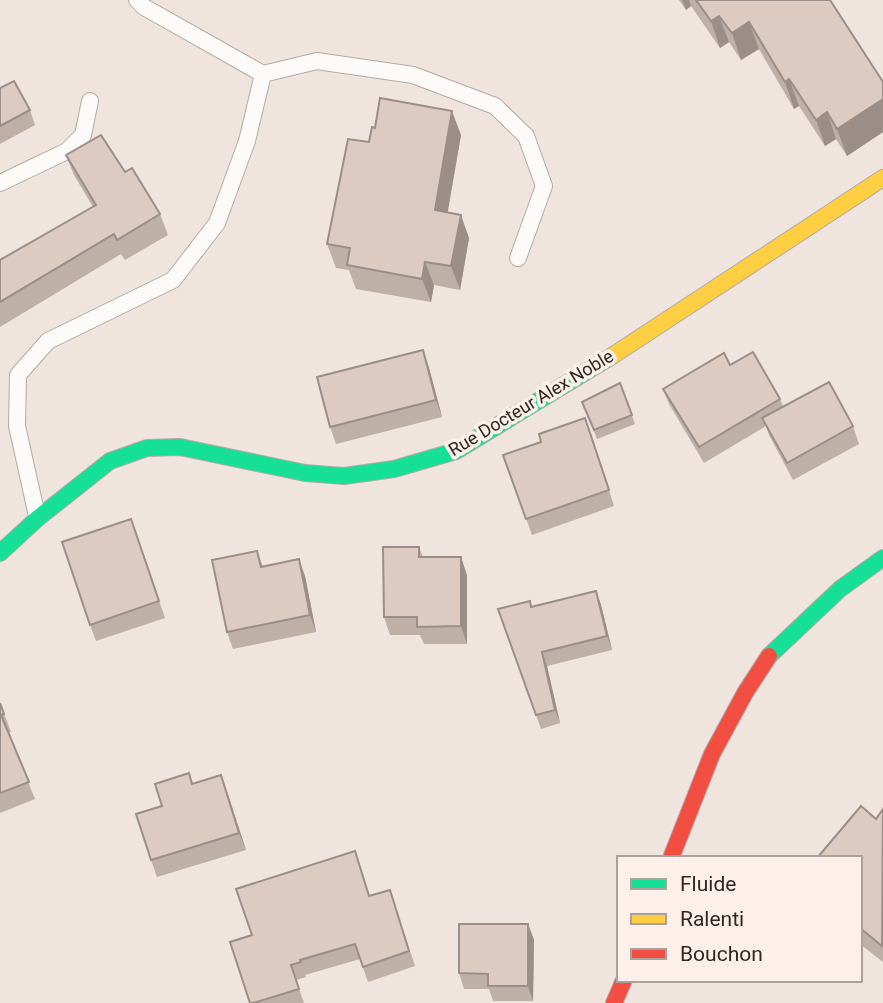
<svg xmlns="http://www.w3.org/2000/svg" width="883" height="1003" font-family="Roboto,sans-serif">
	<rect width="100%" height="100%" fill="#efe4de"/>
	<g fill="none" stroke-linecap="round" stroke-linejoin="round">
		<g stroke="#b3aaa6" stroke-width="18">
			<g id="lane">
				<polyline points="137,0 144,7 263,74"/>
				<polyline points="0,183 67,151 83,135 90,101"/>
				<polyline points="37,516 17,426 18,375 48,341 173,280 217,223 247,141 263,74 317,61 413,75 495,106 526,136 544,186 518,258"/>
			</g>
		</g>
		<g stroke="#b3aaa6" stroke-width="18">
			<g id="fast">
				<polyline points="0,553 38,518 110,461 147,448 180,447 305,473 344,476 394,469 456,451 612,356"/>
				<polyline points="769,656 840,589 883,558"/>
			</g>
		</g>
		<g stroke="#b3aaa6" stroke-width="18">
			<polyline id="slow" points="612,356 883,178"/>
		</g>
		<g stroke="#b3aaa6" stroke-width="18">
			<g id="jam">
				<polyline points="671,858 712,754 745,693 769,656"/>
				<polyline points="614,1003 624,980"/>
			</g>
		</g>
		<use href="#lane" stroke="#fdfbfa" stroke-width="16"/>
		<use href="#fast" stroke="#16e098" stroke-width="16"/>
		<use href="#slow" stroke="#ffcf43" stroke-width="16"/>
		<use href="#jam" stroke="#f24e42" stroke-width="16"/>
	</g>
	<g fill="#beafa7">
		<polygon points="679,0 830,0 883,82 883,132 847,156 836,139 825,146 799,106 794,109 759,49 741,60 729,42 720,48 691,6 686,10"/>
		<polygon points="0,88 30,110 35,125 0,144"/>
		<polygon points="461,135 447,212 469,238 460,290 434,285 431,302 356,289 349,270 336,268 327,244 369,142"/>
		<polygon points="66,155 125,172 160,214 168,235 125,260 121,254 0,327 0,260 93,207 74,175"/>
		<polygon points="423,350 429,368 442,417 336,444 330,427"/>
		<polygon points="620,383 635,424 597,439 586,411"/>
		<polygon points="663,389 780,399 783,406 853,426 859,444 793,480 769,435 766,426 704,463 669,404"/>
		<polygon points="591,434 614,506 532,535 503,455"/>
		<polygon points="131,519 165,618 96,641 90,625"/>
		<polygon points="419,547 423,557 467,575 467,644 424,644 420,635 390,635 384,617"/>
		<polygon points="257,551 263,567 305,576 316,632 233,649 227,632"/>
		<polygon points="596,591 601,605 612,650 547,666 560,723 541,729 498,609 530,601 532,607"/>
		<polygon points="0,703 11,732 8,733 35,799 0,813"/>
		<polygon points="189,773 193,784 227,792 246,850 157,877 151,860 162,806"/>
		<polygon points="883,809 883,962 860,944 860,858 876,819"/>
		<polygon points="355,851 370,896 390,890 415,966 368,982 360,959 305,975 306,977 296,980 304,1003 250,1003 252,935"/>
		<polygon points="528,924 534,940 533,1001 493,1001 489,989 464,989 459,973"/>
	</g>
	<g fill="#9b8e88">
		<polygon points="682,0 689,0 691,6 686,10"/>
		<polygon points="719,16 729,42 720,48 711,21"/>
		<polygon points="749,22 759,49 741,60 732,33"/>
		<polygon points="789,79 799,106 794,109 785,82"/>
		<polygon points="883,99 883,132 847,156 837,129"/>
		<polygon points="452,111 461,135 444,234 435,210"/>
		<polygon points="827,112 836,139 825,146 816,120"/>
		<polygon points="461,215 469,238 460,290 451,266"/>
		<polygon points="425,262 434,285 431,302 422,279"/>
		<polygon points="423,350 429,368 442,417 436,400"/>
		<polygon points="461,557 467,575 467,644 461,626"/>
		<polygon points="299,559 305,576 316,632 310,615"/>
		<polygon points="596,591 601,605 612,650 607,636"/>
		<polygon points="542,652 547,666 560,723 555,710"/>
		<polygon points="221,775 227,792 246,850 239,833"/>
		<polygon points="528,924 534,940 533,1001 528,986"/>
	</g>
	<g fill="#ddcbc2" stroke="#9b8e88" stroke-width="2">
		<polygon points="696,0 830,0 883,82 883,99 837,129 827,112 816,120 789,79 785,82 749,22 732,33 719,16 711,21"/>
		<polygon points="14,81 30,110 0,126 0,88"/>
		<polygon points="380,98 452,111 435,210 461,215 451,266 425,262 422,279 347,265 350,248 327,244 348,139 369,142 372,127 375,128"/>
		<polygon points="101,135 125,172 132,168 160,214 117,240 114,234 0,302 0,260 96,205 66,155"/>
		<polygon points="423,350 436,400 330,427 317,377"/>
		<polygon points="753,352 780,399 699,447 663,389 724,353 730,365"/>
		<polygon points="829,382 853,426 787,463 762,418"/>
		<polygon points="620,383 632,415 594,430 582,402"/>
		<polygon points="585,418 609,490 526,519 503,455 541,442 539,434"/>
		<polygon points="131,519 159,601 90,625 62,542"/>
		<polygon points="383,547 419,547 419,557 461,557 461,626 417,627 417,617 384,617"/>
		<polygon points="257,551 261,567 299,559 310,615 227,632 212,560"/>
		<polygon points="596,591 607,636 542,652 555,710 536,715 498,609 530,601 531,607"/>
		<polygon points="0,703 4,714 1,715 29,782 0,793"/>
		<polygon points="189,773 192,784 221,775 239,833 151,860 136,814 162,806 155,784"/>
		<polygon points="861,806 876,819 883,809 882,946 860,928 860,858 817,858"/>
		<polygon points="355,851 369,896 390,890 409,951 363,967 355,944 300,960 301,962 291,965 299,989 253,1003 250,1003 230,942 252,935 236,889"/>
		<polygon points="459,924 528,924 528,986 488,986 488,974 459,973"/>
	</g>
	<g text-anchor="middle" stroke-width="7" stroke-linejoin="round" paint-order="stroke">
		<g font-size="18" fill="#2f2724" stroke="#fdf0ea">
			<text transform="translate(531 403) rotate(-31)" y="6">Rue Docteur Alex Noble</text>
		</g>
	</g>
	<rect x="617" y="856" width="245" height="126" fill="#fdf0ea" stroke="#aba09b" stroke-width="2"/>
	<rect x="631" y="879" width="35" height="10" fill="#16e098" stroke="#aba09b" stroke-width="2"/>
	<text x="680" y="891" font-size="21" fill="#2f2724">Fluide</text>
	<rect x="631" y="914" width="35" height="10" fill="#ffcf43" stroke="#aba09b" stroke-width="2"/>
	<text x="680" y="926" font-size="21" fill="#2f2724">Ralenti</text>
	<rect x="631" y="949" width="35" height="10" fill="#f24e42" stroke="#aba09b" stroke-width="2"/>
	<text x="680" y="961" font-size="21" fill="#2f2724">Bouchon</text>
</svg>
